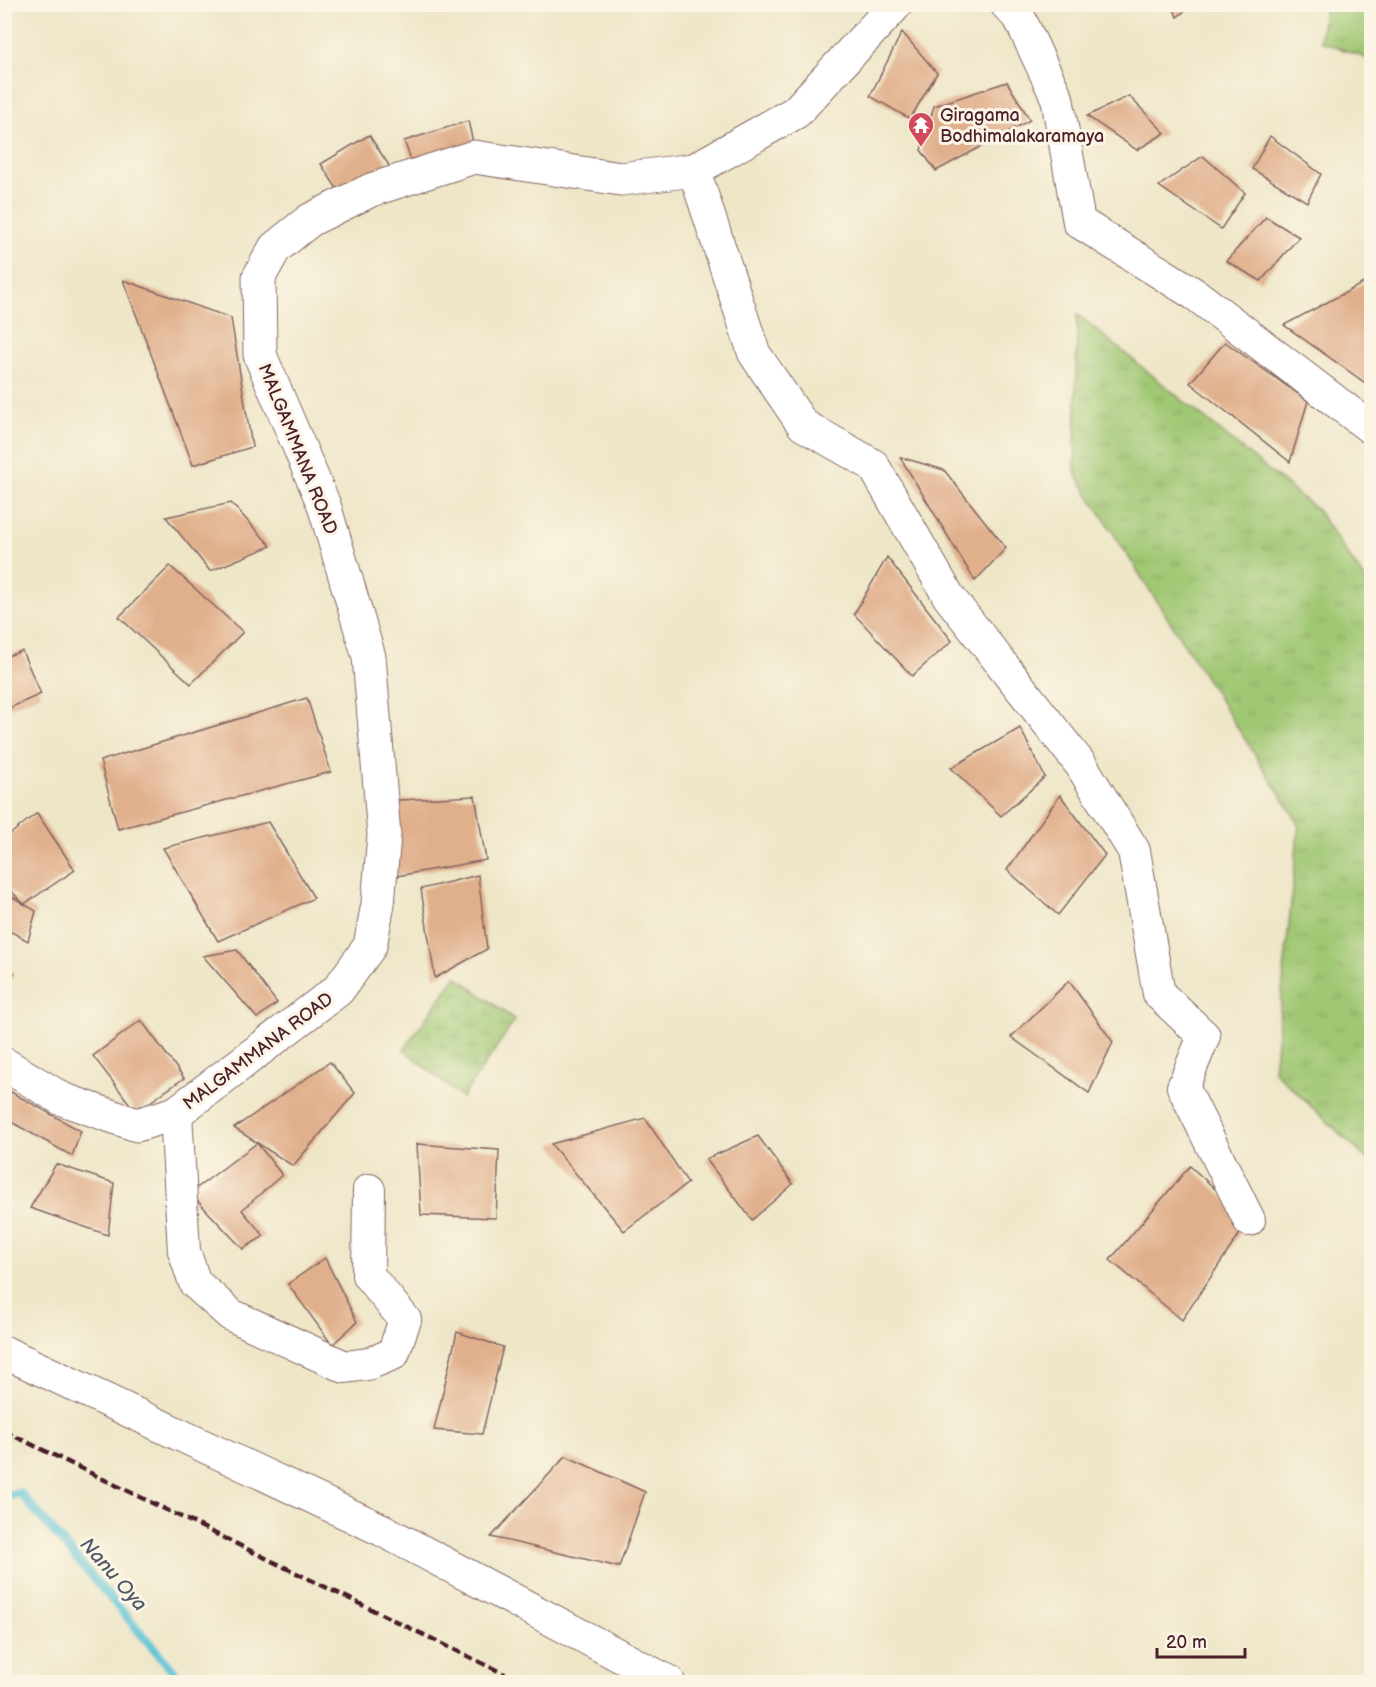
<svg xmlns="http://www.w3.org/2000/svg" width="1376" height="1687" font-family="'Balsamiq Sans',sans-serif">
	<defs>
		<pattern id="grass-tufts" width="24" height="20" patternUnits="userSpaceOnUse" patternTransform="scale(1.5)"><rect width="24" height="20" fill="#a0c773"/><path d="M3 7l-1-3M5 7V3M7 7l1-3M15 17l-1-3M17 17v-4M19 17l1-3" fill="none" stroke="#8baa64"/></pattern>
		<pattern id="wetland-marsh" width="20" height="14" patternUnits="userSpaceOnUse" patternTransform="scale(1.5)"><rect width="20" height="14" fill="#a0c773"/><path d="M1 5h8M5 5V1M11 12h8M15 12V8" fill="none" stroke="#8baa64"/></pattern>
	</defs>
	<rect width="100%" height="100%" fill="#fcf5e5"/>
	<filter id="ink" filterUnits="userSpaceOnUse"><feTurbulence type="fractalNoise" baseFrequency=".0167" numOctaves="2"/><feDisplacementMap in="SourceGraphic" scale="12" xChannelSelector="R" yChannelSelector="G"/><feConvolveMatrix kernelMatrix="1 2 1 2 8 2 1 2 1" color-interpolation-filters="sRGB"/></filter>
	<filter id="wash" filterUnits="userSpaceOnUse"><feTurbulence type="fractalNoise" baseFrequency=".008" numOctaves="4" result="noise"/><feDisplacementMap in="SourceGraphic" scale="24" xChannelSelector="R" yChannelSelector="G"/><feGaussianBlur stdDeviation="1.35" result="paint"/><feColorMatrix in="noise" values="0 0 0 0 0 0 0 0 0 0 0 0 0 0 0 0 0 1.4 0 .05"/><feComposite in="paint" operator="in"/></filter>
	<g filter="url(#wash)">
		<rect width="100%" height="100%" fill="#eee6c7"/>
		<g fill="url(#grass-tufts)" stroke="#75734f" stroke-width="1.5">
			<polygon points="1325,4 1371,5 1371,60 1320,41"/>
			<polygon points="1077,314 1317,510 1371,588 1371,1163 1274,1071 1299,824 1075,473"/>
		</g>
		<polygon fill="url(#wetland-marsh)" stroke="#75734f" stroke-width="1.5" points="456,976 515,1020 462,1098 404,1049"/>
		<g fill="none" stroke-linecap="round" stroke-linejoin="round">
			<polyline stroke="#59c2d6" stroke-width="9" points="4,1496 20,1493 182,1681 195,1682"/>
		</g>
		<g id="blocks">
			<g fill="#e0af8b">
				<polygon points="1172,4 1194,4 1177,17"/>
				<polygon points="902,32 937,73 910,119 870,96"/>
				<polygon points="1007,82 1030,120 936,171 921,150 934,106"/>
				<polygon points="1129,96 1165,133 1137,150 1087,116"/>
				<polygon points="468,121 478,163 417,175 404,141"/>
				<polygon points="369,135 394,173 346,203 321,164"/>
				<polygon points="1270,136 1321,174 1307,202 1252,169"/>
				<polygon points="1203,156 1245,193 1221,229 1159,186"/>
				<polygon points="1266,217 1299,237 1261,281 1226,261"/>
				<polygon points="1371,279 1371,387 1284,325"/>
				<polygon points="123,280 231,318 252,447 193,465"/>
				<polygon points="1225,342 1308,401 1290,462 1190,383"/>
				<polygon points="900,457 944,470 1006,548 975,581"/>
				<polygon points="231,503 271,546 210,571 166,517"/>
				<polygon points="887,557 952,641 912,676 854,614"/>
				<polygon points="170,566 243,632 191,684 119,617"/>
				<polygon points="22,651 41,694 7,709 4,703 4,657"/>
				<polygon points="307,698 331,772 118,829 100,761"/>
				<polygon points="1020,728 1045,777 1001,816 951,768"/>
				<polygon points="1060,795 1105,855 1058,915 1007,870"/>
				<polygon points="475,796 486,860 380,879 381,801"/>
				<polygon points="37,813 75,870 24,904 4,884 4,839"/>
				<polygon points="268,822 314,898 218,941 163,848"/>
				<polygon points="478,875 487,949 435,978 421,889"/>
				<polygon points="4,892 36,911 28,941 4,928"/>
				<polygon points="237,950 277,1003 257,1018 203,956"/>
				<polygon points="4,968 14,973 4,989"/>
				<polygon points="1069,981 1113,1042 1089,1093 1011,1037"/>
				<polygon points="141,1020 184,1078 136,1112 93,1056"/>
				<polygon points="330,1062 355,1093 293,1166 234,1128"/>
				<polygon points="4,1088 81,1131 72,1156 4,1118"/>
				<polygon points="645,1118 688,1183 624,1231 551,1144"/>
				<polygon points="758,1136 793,1184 752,1220 706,1159"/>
				<polygon points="257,1143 282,1175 242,1210 264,1236 243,1249 190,1193"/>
				<polygon points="417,1144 499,1150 496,1218 421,1215"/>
				<polygon points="56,1164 114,1183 108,1235 30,1208"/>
				<polygon points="1190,1166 1249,1220 1182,1320 1110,1260"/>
				<polygon points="325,1258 357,1322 332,1345 288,1284"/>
				<polygon points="457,1332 503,1347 482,1434 434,1430"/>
				<polygon points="566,1456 645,1492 619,1567 491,1537"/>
			</g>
		</g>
	</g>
	<g filter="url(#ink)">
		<use href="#blocks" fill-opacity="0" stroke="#836562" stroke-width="1.5"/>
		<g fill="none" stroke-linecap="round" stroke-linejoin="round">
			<g stroke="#836562" stroke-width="34">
				<g id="minor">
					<polyline points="1006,4 1020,19 1057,98 1079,222 1196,295 1372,429"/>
					<polyline points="694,170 754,353 803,425 873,465 949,597 1081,765 1134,851 1159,994 1204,1036 1183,1087 1249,1220"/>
					<polyline points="176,1113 184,1251 195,1283 231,1315 345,1367 368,1364 393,1354 405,1320 368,1275 369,1190"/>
					<polyline points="4,1352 382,1530 669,1682"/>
				</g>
			</g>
			<g stroke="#836562" stroke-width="35">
				<polyline id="tertiary" points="4,1064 62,1099 137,1125 176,1113 338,990 370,946 378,904 384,835 369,657 324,505 260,355 259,277 275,248 310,220 371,190 474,157 621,179 694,170 796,112 896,4"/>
			</g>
			<use href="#minor" stroke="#fff" stroke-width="32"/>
			<use href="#tertiary" stroke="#fff" stroke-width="33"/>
			<polyline stroke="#4a1f2b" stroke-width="4.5" stroke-dasharray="9 4.5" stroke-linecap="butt" points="4,1431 521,1682"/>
		</g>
	</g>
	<defs>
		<g id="temple-pin" transform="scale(1.35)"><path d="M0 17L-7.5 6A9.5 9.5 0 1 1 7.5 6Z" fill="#d1495b" stroke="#fcf5e5"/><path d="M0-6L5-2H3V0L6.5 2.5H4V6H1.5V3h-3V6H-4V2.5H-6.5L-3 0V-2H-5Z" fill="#fff"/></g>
	</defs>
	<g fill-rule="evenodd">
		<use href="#temple-pin" x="921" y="125"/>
	</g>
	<g text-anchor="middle" stroke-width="6" stroke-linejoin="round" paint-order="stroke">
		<g font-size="18" fill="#4a1f2b" stroke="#fcf5e5" text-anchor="start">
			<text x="940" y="121">Giragama<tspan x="940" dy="21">Bodhimalakaramaya</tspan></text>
		</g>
		<g font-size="18" fill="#4a1f2b" stroke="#fcf5e5">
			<text transform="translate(298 449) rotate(68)" y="6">MALGAMMANA ROAD</text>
			<text transform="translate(258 1051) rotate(-37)" y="6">MALGAMMANA ROAD</text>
		</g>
		<g font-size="20" font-style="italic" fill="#4f5867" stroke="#fcf5e5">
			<text transform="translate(114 1574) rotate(49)" y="7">Nanu Oya</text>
		</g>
	</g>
	<rect width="1376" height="1687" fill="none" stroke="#fcf5e5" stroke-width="24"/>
	<path d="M1157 1648v9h88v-9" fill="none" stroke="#4a1f2b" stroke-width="3"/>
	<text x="1166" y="1648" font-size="18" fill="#4a1f2b" stroke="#fcf5e5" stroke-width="4.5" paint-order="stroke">20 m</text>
</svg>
